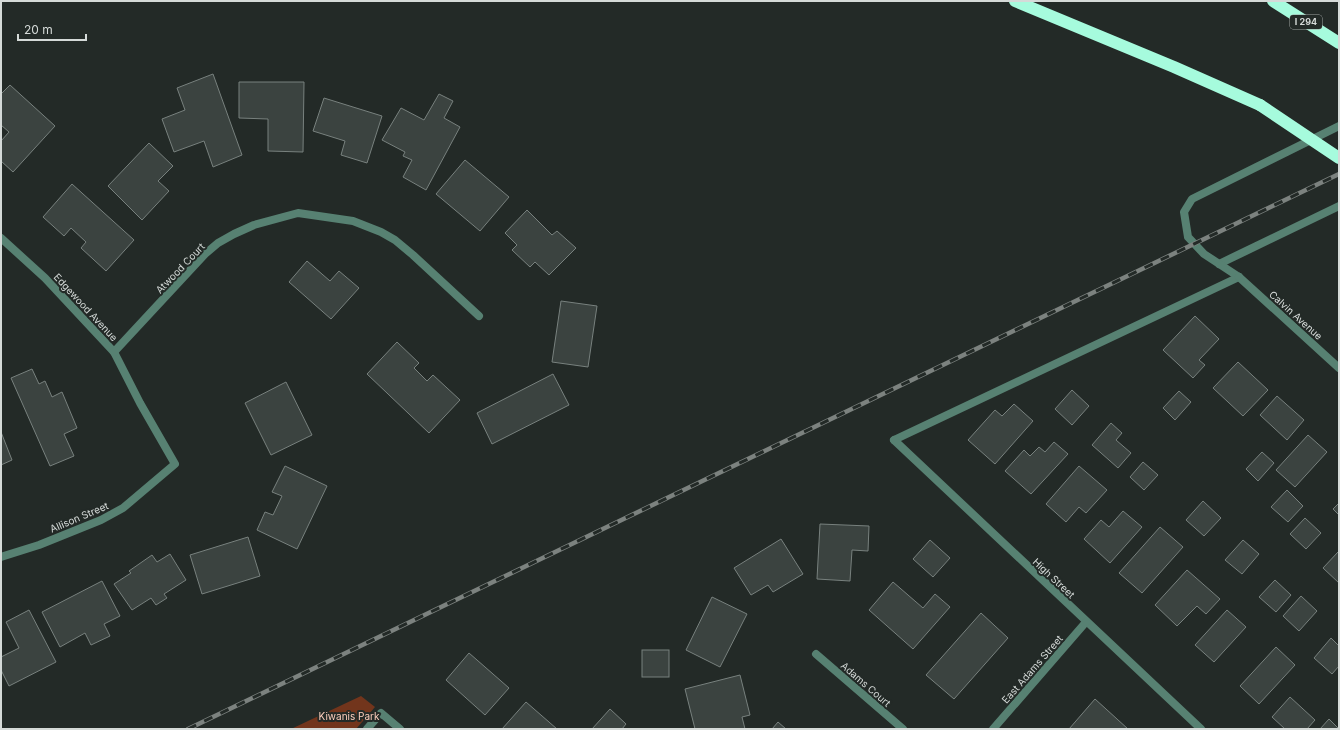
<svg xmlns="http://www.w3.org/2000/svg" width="1340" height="730" font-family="Inter,sans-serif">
	<rect width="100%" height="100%" fill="#232a27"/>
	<polygon fill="#72351c" points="361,696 375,707 356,729 291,729"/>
	<g fill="#3b4340" stroke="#78817e">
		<polygon points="213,74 242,155 213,167 204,141 174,152 162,119 185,110 177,88"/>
		<polygon points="239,82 304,82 303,152 268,151 268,119 239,118"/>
		<polygon points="10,85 55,126 13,172 1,161 1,141 9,132 1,125 1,94"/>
		<polygon points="439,94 453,101 444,118 460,127 426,190 403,177 412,160 403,156 405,152 382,140 401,108 424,120"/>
		<polygon points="324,98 382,116 367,163 341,155 345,141 313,131"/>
		<polygon points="149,143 173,166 158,181 169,191 142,220 108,186"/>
		<polygon points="465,160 509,197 480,231 436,194"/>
		<polygon points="72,184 134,240 106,271 81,248 86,242 71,228 64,236 43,217"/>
		<polygon points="527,210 552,235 557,231 576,248 549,275 535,262 530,267 512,250 517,245 505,233"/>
		<polygon points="307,261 330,281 339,271 359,288 331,319 289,282"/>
		<polygon points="561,301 597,306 588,367 552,362"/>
		<polygon points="1195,316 1219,339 1199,360 1205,365 1193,378 1163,350"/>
		<polygon points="397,342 419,363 414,368 427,381 433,375 460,400 429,433 367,374"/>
		<polygon points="1238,362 1268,390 1243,416 1213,388"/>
		<polygon points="32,369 39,384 45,381 52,397 62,392 77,428 64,434 74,456 50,466 11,378"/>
		<polygon points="553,374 569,405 492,444 477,413"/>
		<polygon points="286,382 312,435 271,455 245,403"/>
		<polygon points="1072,390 1089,406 1072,425 1055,409"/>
		<polygon points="1179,391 1191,402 1175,420 1163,408"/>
		<polygon points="1277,396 1304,420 1287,440 1260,415"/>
		<polygon points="1014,404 1033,421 995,464 968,440 995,410 1002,416"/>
		<polygon points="1111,423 1122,433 1116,440 1131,453 1118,468 1092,445"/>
		<polygon points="1,432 12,460 1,465"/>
		<polygon points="1308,435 1327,452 1295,487 1276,470"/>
		<polygon points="1054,442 1068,454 1031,494 1005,471 1024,450 1030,456 1039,447 1045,452"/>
		<polygon points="1262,452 1274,463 1258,481 1246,469"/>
		<polygon points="1143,462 1158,475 1144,490 1130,477"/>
		<polygon points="285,466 327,486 297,549 257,530 265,512 273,515 282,496 272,492"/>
		<polygon points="1079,466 1107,490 1086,513 1079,507 1066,522 1046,504"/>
		<polygon points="1287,490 1303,506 1288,522 1271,507"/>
		<polygon points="1203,501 1221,518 1204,536 1186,520"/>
		<polygon points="1339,503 1339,515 1333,509"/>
		<polygon points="1123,511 1142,527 1110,563 1084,539 1101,520 1109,527"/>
		<polygon points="1305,518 1321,533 1306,549 1290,534"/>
		<polygon points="820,524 869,526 868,551 852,550 850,581 817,579"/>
		<polygon points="1160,527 1183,547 1142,593 1119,573"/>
		<polygon points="248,537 260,576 202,594 190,555"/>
		<polygon points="781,539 803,574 773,592 768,585 751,595 734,568"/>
		<polygon points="930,540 950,558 933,577 913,559"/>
		<polygon points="1243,540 1259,554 1242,574 1225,560"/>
		<polygon points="1338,552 1339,553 1339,583 1323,568"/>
		<polygon points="170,554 186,580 164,594 167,598 156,605 151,598 132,610 114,584 131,573 129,571 152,555 157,562"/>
		<polygon points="1187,570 1220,599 1206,614 1197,606 1177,626 1155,605"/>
		<polygon points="1275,580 1291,595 1276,612 1259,597"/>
		<polygon points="102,581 120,616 104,624 110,636 91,645 85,633 60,647 42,612"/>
		<polygon points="893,582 923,608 935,594 950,607 913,649 869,610"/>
		<polygon points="1301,596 1317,611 1299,631 1283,616"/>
		<polygon points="712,597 747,614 720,667 686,650"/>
		<polygon points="29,610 56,662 9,686 1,670 1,657 19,648 6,622"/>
		<polygon points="1227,610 1246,627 1214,662 1195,645"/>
		<polygon points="981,613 1008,638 954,699 926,675"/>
		<polygon points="1331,638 1339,646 1339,666 1332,674 1314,658"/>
		<polygon points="1276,647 1295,665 1259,704 1240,686"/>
		<rect x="642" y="650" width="27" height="27"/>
		<polygon points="469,653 509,688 485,715 446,680"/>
		<polygon points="740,675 750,715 742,717 745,729 695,729 685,689"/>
		<polygon points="1290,697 1315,720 1307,729 1285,729 1272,717"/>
		<polygon points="1095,699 1128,729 1069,729"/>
		<polygon points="526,702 557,729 502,729"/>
		<polygon points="610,709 626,724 622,729 592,729"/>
		<polygon points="1329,719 1339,729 1320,729"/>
		<polygon points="778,722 786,729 772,729"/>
	</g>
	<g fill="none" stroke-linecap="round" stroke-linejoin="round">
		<g stroke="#578172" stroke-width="8">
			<polyline points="1219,264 1339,206"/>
			<polyline points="1239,277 1204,254 1188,237 1184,212 1192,199 1339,126"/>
			<polyline points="894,440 1239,277"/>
		</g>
		<g stroke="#578172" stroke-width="8">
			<polyline points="1,238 45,278 114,352 140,403 175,464 123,508 101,520 39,545 1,557"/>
			<polyline points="1239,277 1339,368"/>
			<polyline points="114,352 205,254 218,243 234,234 254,225 298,213 353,221 381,232 395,240 413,255 479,316"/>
			<polyline points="894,440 1201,729"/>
			<polyline points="816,654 903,729"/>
			<polyline points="367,729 381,713 400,729"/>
			<polyline points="993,729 1086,622"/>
		</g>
		<g stroke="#a6fbdd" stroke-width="12">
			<polyline points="1015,1 1174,67 1260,105"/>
			<polyline points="1273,1 1339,43"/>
		</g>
		<g stroke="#7c827f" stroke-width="4.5">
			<polyline id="rail" points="188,729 1339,174"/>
		</g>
		<use href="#rail" stroke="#232a27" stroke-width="3" stroke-dasharray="9" stroke-linecap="butt"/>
		<polyline stroke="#a6fbdd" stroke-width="12" points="1260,105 1339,158"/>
	</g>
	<g text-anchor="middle" stroke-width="4" stroke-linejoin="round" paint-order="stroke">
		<rect fill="#232a27" stroke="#a0a5a3" stroke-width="1" x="1290" y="15" width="32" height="14" rx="3"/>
		<g font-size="9" font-weight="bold" fill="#d5dad8">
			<text x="1306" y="25">I 294</text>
		</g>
		<g font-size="10" fill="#d5dad8" stroke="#232a27">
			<text transform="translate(180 268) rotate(-46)" y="4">Atwood Court</text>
			<text transform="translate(86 307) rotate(47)" y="4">Edgewood Avenue</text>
			<text transform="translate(1296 315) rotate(42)" y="4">Calvin Avenue</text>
			<text transform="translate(79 517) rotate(-23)" y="4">Allison Street</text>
			<text transform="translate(1054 578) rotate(43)" y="4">High Street</text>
			<text transform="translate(1032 669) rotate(-49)" y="4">East Adams Street</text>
			<text transform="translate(866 684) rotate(41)" y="4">Adams Court</text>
		</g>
		<g font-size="10" fill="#fecfbd" stroke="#232a27">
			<text x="349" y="720">Kiwanis Park</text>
		</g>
	</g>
	<rect width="1340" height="730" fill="none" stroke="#d5dad8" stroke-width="4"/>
	<path d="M18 34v6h68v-6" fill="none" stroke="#d5dad8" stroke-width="2"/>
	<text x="24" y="34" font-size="12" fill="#d5dad8" stroke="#232a27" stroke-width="3" paint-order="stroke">20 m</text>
</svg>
